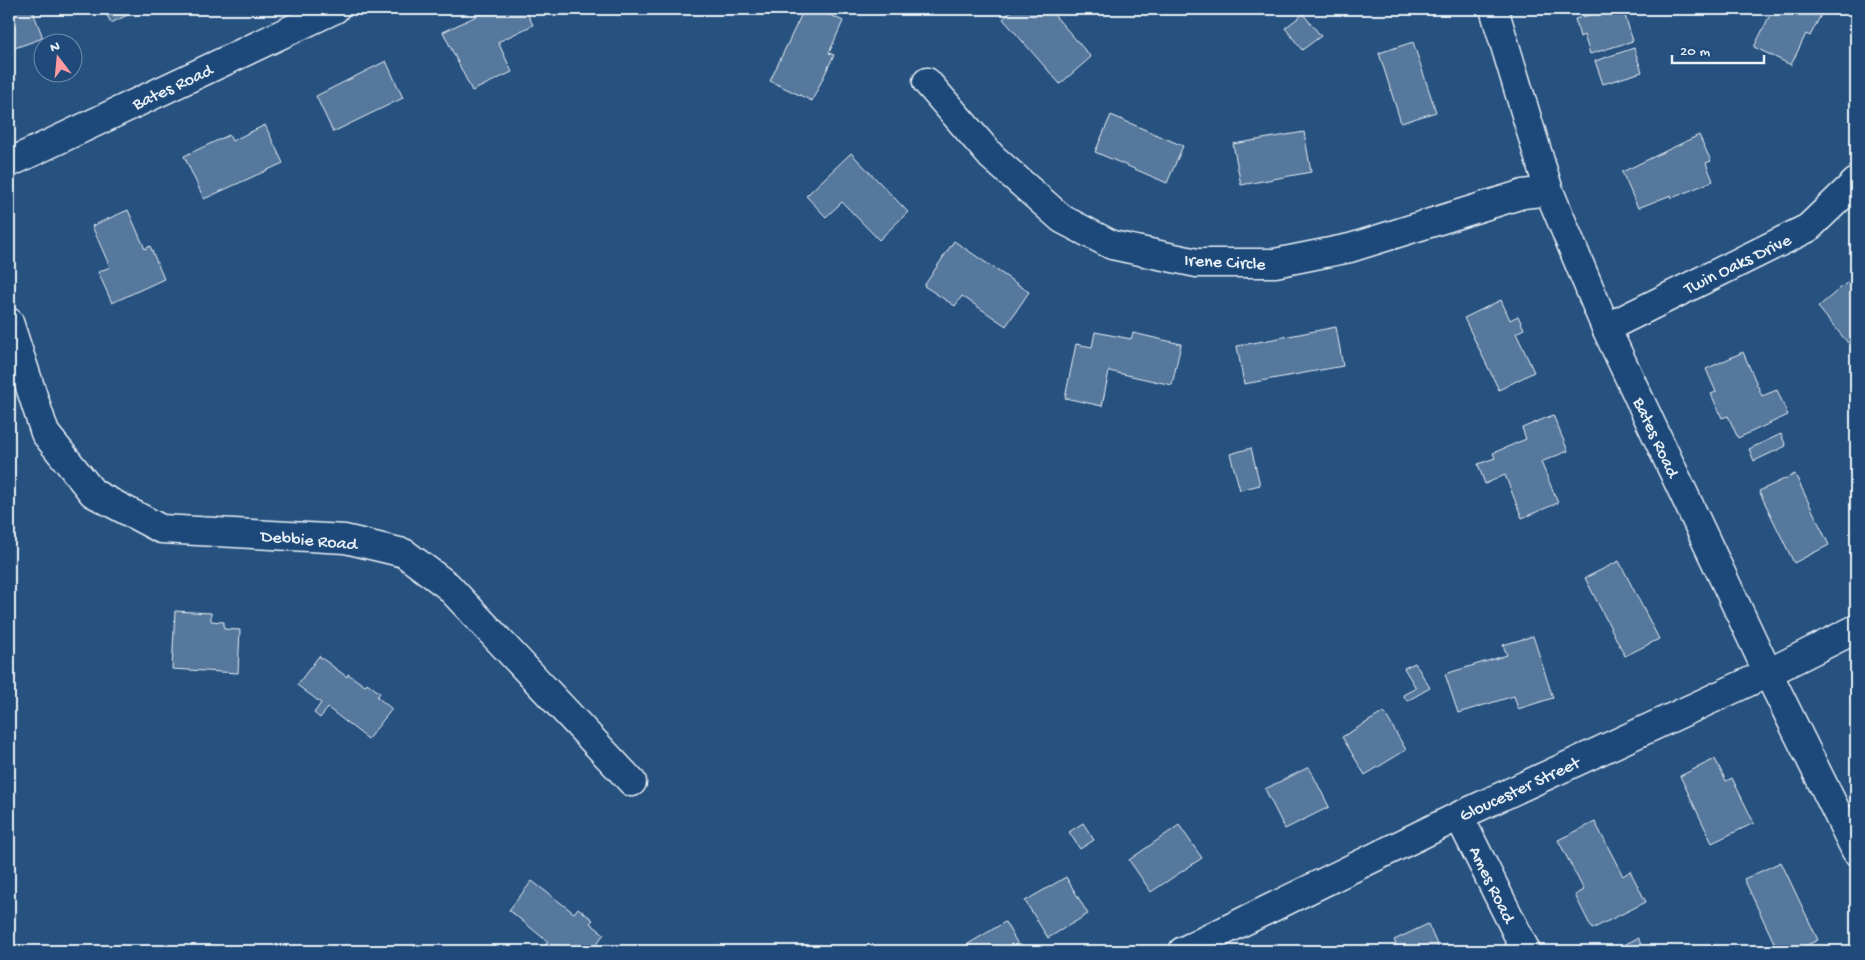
<svg xmlns="http://www.w3.org/2000/svg" width="1865" height="960" font-family="'Gochi Hand',sans-serif">
	<rect width="100%" height="100%" fill="#27517f"/>
	<filter id="ink" filterUnits="userSpaceOnUse"><feTurbulence type="fractalNoise" baseFrequency=".02" numOctaves="2"/><feDisplacementMap in="SourceGraphic" scale="10" xChannelSelector="R" yChannelSelector="G"/><feConvolveMatrix kernelMatrix="1 2 1 2 8 2 1 2 1" color-interpolation-filters="sRGB"/></filter>
	<g filter="url(#ink)">
		<g fill="#57789d" stroke="#e8f1f8">
			<polygon points="9,9 32,9 43,38 9,50"/>
			<polygon points="104,9 140,9 111,23"/>
			<polygon points="491,9 525,9 533,25 498,42 512,72 472,91 443,32"/>
			<polygon points="804,9 818,9 843,21 829,53 834,55 812,101 770,81"/>
			<polygon points="1014,9 1049,9 1091,57 1060,84 1003,19"/>
			<polygon points="1610,9 1623,9 1633,41 1590,54 1584,35 1580,37 1575,19"/>
			<polygon points="1773,9 1824,9 1810,36 1806,34 1791,65 1754,47"/>
			<polygon points="1303,14 1321,36 1302,50 1285,28"/>
			<polygon points="1413,42 1436,112 1401,123 1379,53"/>
			<polygon points="1634,48 1642,72 1603,84 1595,61"/>
			<polygon points="386,61 403,98 333,132 316,96"/>
			<polygon points="1111,115 1183,146 1167,183 1095,152"/>
			<polygon points="265,125 283,163 204,199 184,156 229,135 232,141"/>
			<polygon points="1304,132 1311,172 1241,185 1233,144"/>
			<polygon points="1699,135 1711,161 1706,163 1713,181 1672,198 1671,195 1638,208 1622,172"/>
			<polygon points="851,153 908,212 879,240 842,202 826,217 806,196"/>
			<polygon points="128,210 145,249 150,246 164,279 112,303 98,272 110,267 92,226"/>
			<polygon points="954,241 1029,292 1006,326 962,296 955,306 924,286"/>
			<polygon points="1856,275 1856,336 1848,343 1818,307"/>
			<polygon points="1501,300 1510,320 1518,316 1524,329 1516,333 1534,372 1499,390 1464,318"/>
			<polygon points="1336,327 1343,366 1244,384 1237,346"/>
			<polygon points="1095,332 1131,339 1133,333 1181,344 1172,385 1109,371 1102,406 1065,398 1076,344 1092,347"/>
			<polygon points="1743,352 1762,396 1777,390 1788,415 1738,438 1728,416 1722,418 1711,394 1716,392 1706,369"/>
			<polygon points="1553,415 1568,451 1541,462 1558,503 1522,518 1505,475 1485,484 1478,464 1495,458 1493,453 1526,439 1522,428"/>
			<polygon points="1781,434 1786,446 1754,461 1749,449"/>
			<polygon points="1251,448 1260,485 1240,490 1230,454"/>
			<polygon points="1795,474 1829,545 1794,563 1759,491"/>
			<polygon points="1619,561 1659,639 1625,656 1585,578"/>
			<polygon points="175,611 211,613 211,621 224,622 224,629 240,630 238,673 172,669"/>
			<polygon points="1533,636 1553,698 1518,709 1514,696 1458,713 1445,674 1507,655 1503,645"/>
			<polygon points="319,656 347,677 348,674 365,686 367,683 380,693 377,697 392,709 368,739 328,708 320,718 314,713 321,703 297,685"/>
			<polygon points="1415,663 1430,688 1407,701 1403,695 1416,688 1404,668"/>
			<polygon points="1856,697 1856,712 1850,699"/>
			<polygon points="1384,712 1406,750 1365,775 1342,737"/>
			<polygon points="1715,759 1726,781 1732,778 1754,823 1712,843 1680,776"/>
			<polygon points="1309,767 1329,807 1285,829 1265,789"/>
			<polygon points="1595,822 1623,876 1630,871 1646,902 1592,929 1575,895 1584,890 1558,840"/>
			<polygon points="1083,823 1094,840 1080,849 1069,832"/>
			<polygon points="1179,825 1202,858 1151,892 1129,860"/>
			<polygon points="1781,862 1818,940 1794,951 1778,951 1744,879"/>
			<polygon points="1066,877 1088,914 1048,938 1025,901"/>
			<polygon points="532,881 574,913 578,908 593,920 590,923 604,934 591,951 560,951 550,943 544,950 542,949 548,942 509,910"/>
			<polygon points="1005,922 1022,951 972,951 968,944"/>
			<polygon points="1428,924 1439,949 1448,944 1451,951 1399,951 1394,940"/>
			<polygon points="1638,938 1644,951 1611,951"/>
		</g>
		<g fill="none" stroke-linecap="round" stroke-linejoin="round">
			<g stroke="#e8f1f8" stroke-width="31">
				<g id="minor">
					<polyline points="1494,9 1549,191 1606,328 1768,673 1856,851"/>
					<polyline points="927,82 992,157 1062,219 1112,245 1197,263 1275,263 1350,248 1523,194 1549,191"/>
					<polyline points="9,163 335,9"/>
					<polyline points="9,322 45,433 93,493 161,529 345,539 404,553 448,586 632,782"/>
					<polyline points="1606,328 1808,228 1856,182"/>
					<polyline points="1459,816 1526,951"/>
					<polyline points="1183,951 1459,816 1768,673 1856,629"/>
				</g>
			</g>
			<use href="#minor" stroke="#1f4a7a" stroke-width="28"/>
		</g>
	</g>
	<g text-anchor="middle" stroke-width="5" stroke-linejoin="round" paint-order="stroke">
		<g font-size="18" fill="#e8f1f8" stroke="#1f4a7a">
			<text transform="translate(172 86) rotate(-25)" y="6">Bates Road</text>
			<text transform="translate(1225 261) rotate(3)" y="6">Irene Circle</text>
			<text transform="translate(1737 263) rotate(-26)" y="6">Twin Oaks Drive</text>
			<text transform="translate(1657 437) rotate(65)" y="6">Bates Road</text>
			<text transform="translate(309 539) rotate(5)" y="6">Debbie Road</text>
			<text transform="translate(1519 788) rotate(-25)" y="6">Gloucester Street</text>
			<text transform="translate(1493 884) rotate(64)" y="6">Ames Road</text>
		</g>
	</g>
	<rect width="1865" height="960" fill="none" stroke="#1f4a7a" stroke-width="30"/>
	<rect x="15" y="15" width="1835" height="930" fill="none" stroke="#e8f1f8" stroke-width="2" filter="url(#ink)"/>
	<g transform="translate(58 58) rotate(344)"><circle r="24" fill="#1f4a7a" stroke="#6f8dac"/>
	<path d="M0-4L9 19L0 12L-9 19Z" fill="#ff9aa2"/>
	<text y="-8" font-size="14" font-weight="bold" text-anchor="middle" fill="#e8f1f8">N</text>
	</g>
	<path d="M1672 55v8h92v-8" fill="none" stroke="#e8f1f8" stroke-width="2.5"/>
	<text x="1680" y="55" font-size="15" fill="#e8f1f8" stroke="#1f4a7a" stroke-width="4" paint-order="stroke">20 m</text>
</svg>
